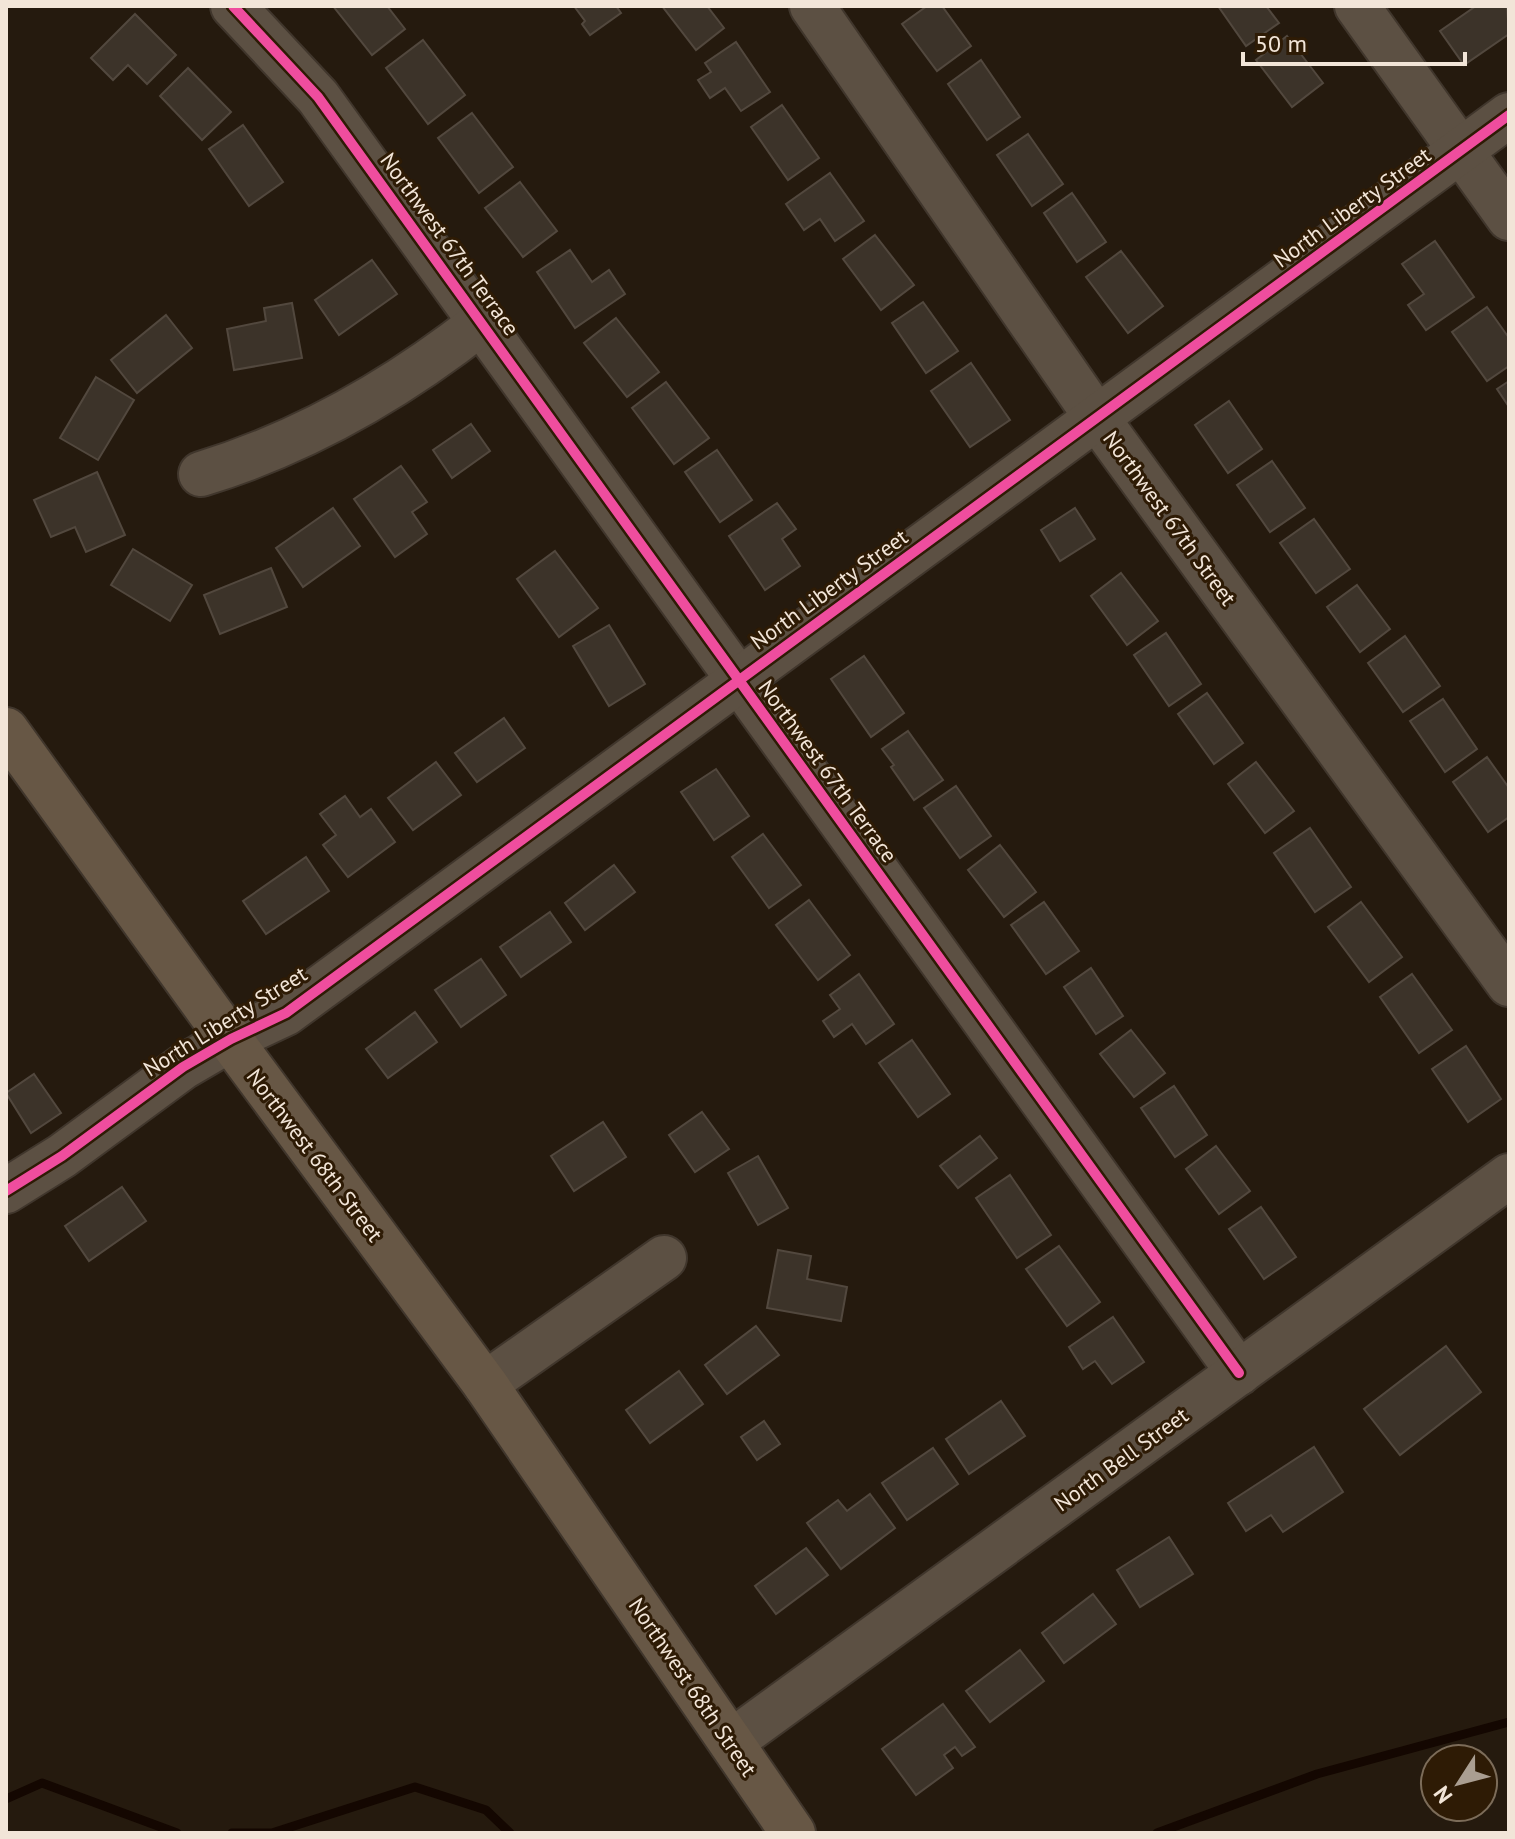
<svg xmlns="http://www.w3.org/2000/svg" width="1515" height="1839" font-family="'PT Sans',sans-serif">
	<rect width="100%" height="100%" fill="#251a0e"/>
	<g fill="none" stroke-linecap="round" stroke-linejoin="round">
		<g stroke="#140701" stroke-width="9">
			<polyline points="6,1799 42,1783 177,1833"/>
			<polyline points="232,1833 272,1833 415,1787 486,1810 510,1833"/>
			<polyline points="1157,1833 1317,1774 1509,1722"/>
		</g>
	</g>
	<g fill="#3c3329" stroke="#52483e" stroke-width="2">
		<polygon points="333,6 387,6 405,29 372,55"/>
		<polygon points="574,6 616,6 621,13 590,35 582,24 585,21"/>
		<polygon points="662,6 707,6 724,28 696,50"/>
		<polygon points="927,6 942,6 971,46 937,71 902,24"/>
		<polygon points="1218,6 1266,6 1279,23 1246,46"/>
		<polygon points="1476,6 1507,6 1509,34 1464,65 1440,31"/>
		<polygon points="135,14 176,55 147,84 128,65 113,80 91,58"/>
		<polygon points="1287,36 1323,83 1292,107 1256,60"/>
		<polygon points="423,40 465,95 428,124 386,68"/>
		<polygon points="736,42 770,92 741,111 725,88 710,98 698,80 711,72 705,63"/>
		<polygon points="981,60 1020,117 987,140 948,84"/>
		<polygon points="188,68 231,112 202,140 160,96"/>
		<polygon points="782,105 819,158 788,180 751,127"/>
		<polygon points="472,113 513,167 479,193 438,138"/>
		<polygon points="243,125 283,182 249,206 209,149"/>
		<polygon points="1028,134 1063,184 1032,206 997,155"/>
		<polygon points="830,173 864,221 835,241 820,219 804,230 786,204"/>
		<polygon points="520,182 557,231 523,257 485,208"/>
		<polygon points="1072,193 1106,242 1077,262 1044,213"/>
		<polygon points="875,235 914,285 881,310 843,259"/>
		<polygon points="1435,241 1474,297 1426,330 1408,305 1424,294 1402,264"/>
		<polygon points="570,250 592,282 609,270 625,294 575,328 537,272"/>
		<polygon points="1121,251 1163,306 1128,333 1086,277"/>
		<polygon points="372,260 397,294 339,335 315,300"/>
		<polygon points="923,302 958,351 926,373 892,323"/>
		<polygon points="292,303 302,358 234,370 227,329 266,321 264,308"/>
		<polygon points="1487,307 1509,338 1509,366 1487,381 1452,332"/>
		<polygon points="166,315 192,348 137,393 111,360"/>
		<polygon points="616,318 659,372 627,397 584,343"/>
		<polygon points="971,363 1010,420 970,447 931,391"/>
		<polygon points="96,377 134,400 98,460 60,438"/>
		<polygon points="1509,381 1509,407 1497,389"/>
		<polygon points="666,382 709,438 674,464 632,408"/>
		<polygon points="1229,401 1262,449 1228,473 1195,425"/>
		<polygon points="471,424 490,451 452,478 433,450"/>
		<polygon points="717,450 752,500 720,522 685,472"/>
		<polygon points="1272,461 1305,508 1270,532 1237,485"/>
		<polygon points="401,466 427,502 412,512 427,534 395,557 354,499"/>
		<polygon points="97,472 125,535 86,552 75,527 51,537 34,500"/>
		<polygon points="777,503 796,529 782,539 800,566 765,590 729,536"/>
		<polygon points="333,508 360,546 303,587 276,548"/>
		<polygon points="1075,508 1095,539 1060,561 1041,530"/>
		<polygon points="1314,519 1350,569 1316,593 1280,543"/>
		<polygon points="133,549 192,585 170,621 111,585"/>
		<polygon points="555,551 598,608 559,637 517,579"/>
		<polygon points="271,568 287,607 220,634 204,595"/>
		<polygon points="1121,573 1158,621 1127,645 1091,596"/>
		<polygon points="1357,585 1390,629 1360,652 1327,607"/>
		<polygon points="609,625 645,684 609,706 573,646"/>
		<polygon points="1166,633 1201,684 1169,706 1134,655"/>
		<polygon points="1405,636 1440,686 1403,712 1368,663"/>
		<polygon points="864,656 904,713 871,737 831,679"/>
		<polygon points="1207,693 1243,743 1214,764 1178,714"/>
		<polygon points="1443,699 1477,749 1445,772 1410,721"/>
		<polygon points="504,718 525,748 477,782 455,753"/>
		<polygon points="908,731 943,780 914,800 891,767 894,765 882,749"/>
		<polygon points="1487,757 1509,788 1509,817 1488,832 1453,782"/>
		<polygon points="436,762 461,795 413,830 388,798"/>
		<polygon points="1256,762 1294,811 1265,833 1228,784"/>
		<polygon points="716,769 749,816 714,840 681,792"/>
		<polygon points="956,786 991,836 960,858 924,808"/>
		<polygon points="345,796 360,817 371,809 395,842 348,877 323,845 336,835 320,814"/>
		<polygon points="1310,828 1351,887 1315,912 1274,853"/>
		<polygon points="763,834 801,885 769,908 732,857"/>
		<polygon points="1000,845 1036,892 1004,917 968,870"/>
		<polygon points="306,857 329,891 266,934 243,901"/>
		<polygon points="614,865 635,892 585,930 565,903"/>
		<polygon points="809,900 850,955 818,980 776,925"/>
		<polygon points="1044,902 1079,951 1046,974 1011,925"/>
		<polygon points="1361,902 1402,957 1369,982 1328,927"/>
		<polygon points="550,912 571,942 521,977 500,947"/>
		<polygon points="481,959 506,995 461,1027 435,990"/>
		<polygon points="1091,968 1123,1016 1096,1034 1064,987"/>
		<polygon points="859,974 894,1024 866,1044 852,1024 834,1037 823,1021 840,1009 830,995"/>
		<polygon points="1412,974 1452,1030 1419,1053 1380,997"/>
		<polygon points="415,1012 437,1042 388,1078 366,1049"/>
		<polygon points="1131,1030 1165,1073 1134,1097 1100,1054"/>
		<polygon points="912,1040 950,1094 918,1117 879,1063"/>
		<polygon points="1466,1046 1501,1099 1468,1122 1432,1069"/>
		<polygon points="34,1074 61,1113 31,1133 6,1093"/>
		<polygon points="1174,1086 1207,1135 1175,1157 1141,1108"/>
		<polygon points="702,1112 729,1149 695,1172 669,1135"/>
		<polygon points="603,1122 626,1157 574,1191 551,1156"/>
		<polygon points="980,1136 997,1158 958,1188 940,1166"/>
		<polygon points="1216,1146 1250,1191 1219,1214 1186,1169"/>
		<polygon points="758,1156 788,1208 758,1225 728,1173"/>
		<polygon points="1010,1175 1051,1235 1017,1258 976,1198"/>
		<polygon points="122,1187 146,1221 89,1261 65,1226"/>
		<polygon points="1261,1207 1296,1257 1264,1279 1229,1229"/>
		<polygon points="1059,1246 1100,1302 1067,1326 1026,1269"/>
		<polygon points="778,1250 811,1256 807,1279 847,1287 841,1321 767,1308"/>
		<polygon points="1113,1317 1144,1362 1112,1384 1095,1361 1083,1369 1069,1347"/>
		<polygon points="756,1326 779,1355 727,1394 705,1365"/>
		<polygon points="1446,1346 1481,1392 1400,1455 1364,1409"/>
		<polygon points="679,1371 703,1404 650,1443 626,1410"/>
		<polygon points="1001,1401 1025,1436 969,1474 946,1439"/>
		<polygon points="764,1421 780,1444 757,1460 741,1437"/>
		<polygon points="1314,1447 1343,1492 1283,1532 1271,1515 1246,1531 1228,1503"/>
		<polygon points="933,1448 958,1484 907,1520 882,1483"/>
		<polygon points="870,1494 895,1528 841,1569 807,1523 838,1500 847,1511"/>
		<polygon points="1169,1537 1193,1574 1140,1607 1117,1570"/>
		<polygon points="806,1548 828,1575 776,1614 755,1586"/>
		<polygon points="1093,1594 1116,1624 1064,1663 1042,1633"/>
		<polygon points="1020,1650 1044,1681 990,1722 966,1691"/>
		<polygon points="943,1704 975,1747 962,1756 955,1747 944,1755 953,1768 916,1795 882,1749"/>
	</g>
	<g fill="none" stroke-linecap="round" stroke-linejoin="round">
		<g stroke="#40362c" stroke-width="48">
			<g id="minor">
				<polyline points="233,6 318,97 1239,1373"/>
				<polyline points="812,6 1097,418 1509,984"/>
				<polyline points="1357,6 1509,218"/>
				<path d="M201 474C306 442 397 389 482 322"/>
				<polyline points="6,1191 62,1156 183,1067 231,1039 286,1013 1509,115"/>
				<polyline points="485,1384 664,1258"/>
				<polyline points="731,1742 1509,1176"/>
			</g>
		</g>
		<g stroke="#40362c" stroke-width="48">
			<polyline id="major" points="6,730 209,1011 485,1384 793,1833"/>
		</g>
		<use href="#minor" stroke="#5c5043" stroke-width="44"/>
		<use href="#major" stroke="#675745" stroke-width="44"/>
		<g stroke="#2e1b05" stroke-width="15">
			<g id="cycleway">
				<polyline points="233,6 318,97 1239,1373"/>
				<polyline points="6,1191 62,1156 183,1067 231,1039 286,1013 1509,115"/>
			</g>
		</g>
		<use href="#cycleway" stroke="#ef4d9e" stroke-width="10"/>
	</g>
	<g text-anchor="middle" stroke-width="6" stroke-linejoin="round" paint-order="stroke">
		<g font-size="22" fill="#f2e5d8" stroke="#2e1b05">
			<text transform="translate(1352 207) rotate(-36)" y="8">North Liberty Street</text>
			<text transform="translate(450 244) rotate(54)" y="8">Northwest 67th Terrace</text>
			<text transform="translate(1170 518) rotate(54)" y="8">Northwest 67th Street</text>
			<text transform="translate(829 589) rotate(-36)" y="8">North Liberty Street</text>
			<text transform="translate(828 771) rotate(54)" y="8">Northwest 67th Terrace</text>
			<text transform="translate(225 1021) rotate(-32)" y="8">North Liberty Street</text>
			<text transform="translate(315 1155) rotate(53)" y="8">Northwest 68th Street</text>
			<text transform="translate(1121 1459) rotate(-36)" y="8">North Bell Street</text>
			<text transform="translate(693 1687) rotate(56)" y="8">Northwest 68th Street</text>
		</g>
	</g>
	<rect width="1515" height="1839" fill="none" stroke="#f2e5d8" stroke-width="16"/>
	<g transform="translate(1459 1783) rotate(234)"><circle r="38" fill="#2e1b05" stroke="#7c6c59" stroke-width="2"/>
	<path d="M0-6L14 30L0 20L-14 30Z" fill="#aa9e91"/>
	<text y="-12" font-size="22" font-weight="bold" text-anchor="middle" fill="#f2e5d8">N</text>
	</g>
	<path d="M1243 52v12h222v-12" fill="none" stroke="#f2e5d8" stroke-width="4"/>
	<text x="1255" y="52" font-size="24" fill="#f2e5d8" stroke="#2e1b05" stroke-width="6" paint-order="stroke">50 m</text>
</svg>
